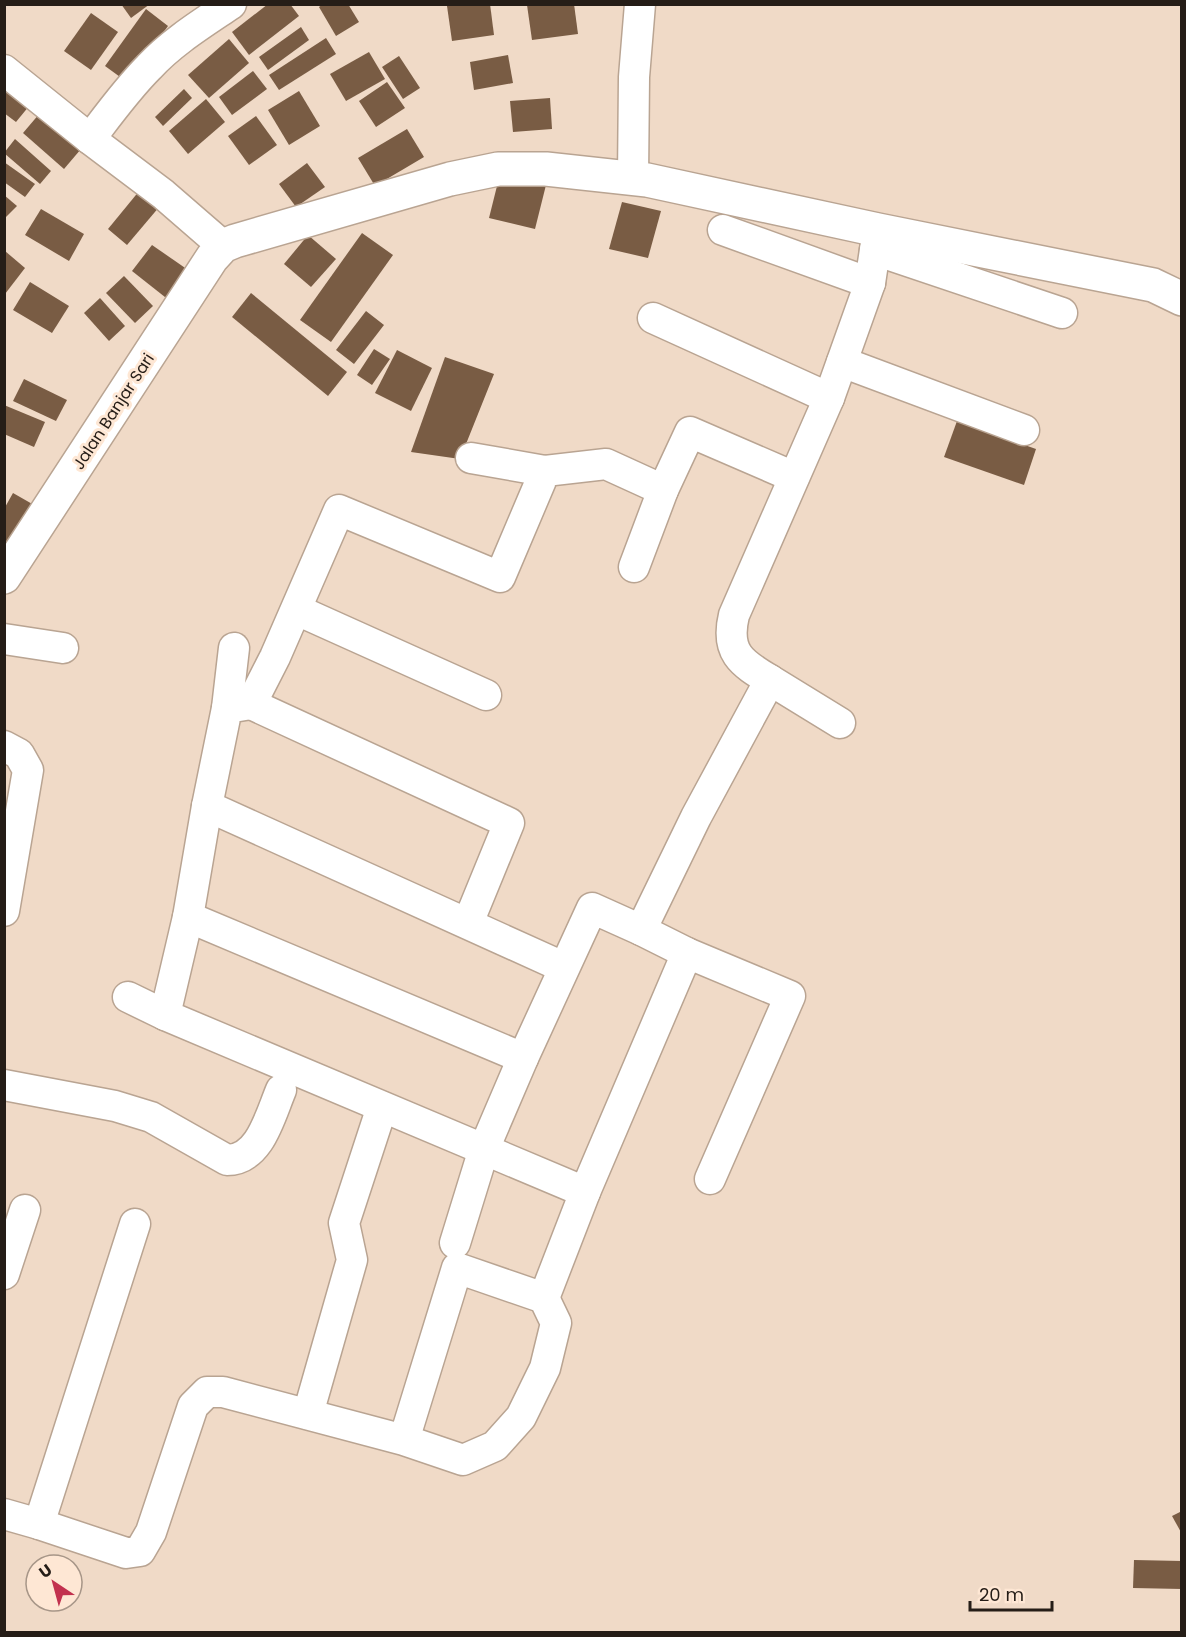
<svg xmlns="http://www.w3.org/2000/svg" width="1186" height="1637" font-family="Poppins,sans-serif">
	<rect width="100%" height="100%" fill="#f0dac7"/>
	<g fill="#795c44">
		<polygon points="121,4 150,4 131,18"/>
		<polygon points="268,4 290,4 299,16 249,55 232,32"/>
		<polygon points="323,4 348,4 359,22 336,36 319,7"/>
		<polygon points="454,4 490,4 494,35 452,41 447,6"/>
		<polygon points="574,4 578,34 532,40 527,5"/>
		<polygon points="146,9 168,26 127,82 105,66"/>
		<polygon points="91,13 118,32 91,70 64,51"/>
		<polygon points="301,27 309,40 268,70 259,57"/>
		<polygon points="326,38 336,54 279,90 269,75"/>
		<polygon points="229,39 249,63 209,98 188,75"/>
		<polygon points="369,52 385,79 346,101 330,74"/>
		<polygon points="508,55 513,83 474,90 470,62"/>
		<polygon points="399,56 420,88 403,99 382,67"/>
		<polygon points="253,71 267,89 232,115 219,97"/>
		<polygon points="4,79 34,100 16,122 4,113"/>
		<polygon points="387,82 405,108 376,127 359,101"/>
		<polygon points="184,89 192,98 163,126 155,117"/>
		<polygon points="299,91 320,126 289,145 268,110"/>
		<polygon points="550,98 552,129 513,132 510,101"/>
		<polygon points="206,99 225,122 188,154 169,131"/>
		<polygon points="40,113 81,149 64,169 23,133"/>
		<polygon points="256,116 277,145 249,165 228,136"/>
		<polygon points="407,129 424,157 375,186 358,158"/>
		<polygon points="15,139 51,171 40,184 4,153"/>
		<polygon points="4,162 35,184 25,197 4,182"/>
		<polygon points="307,163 325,187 296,207 279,184"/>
		<polygon points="500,174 546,185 535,229 489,218"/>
		<polygon points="140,190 160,206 127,245 108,229"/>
		<polygon points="4,195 17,206 4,219"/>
		<polygon points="622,202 661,211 648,258 609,249"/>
		<polygon points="41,209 84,234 69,261 25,235"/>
		<polygon points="362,233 393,255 331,342 300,320"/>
		<polygon points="308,235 336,259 311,287 284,264"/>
		<polygon points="152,245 191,272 170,301 132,271"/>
		<polygon points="5,251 25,268 5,294"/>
		<polygon points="124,276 153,306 135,323 106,293"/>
		<polygon points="30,282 69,306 52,333 13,310"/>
		<polygon points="251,293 347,372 328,396 232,317"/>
		<polygon points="100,298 125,326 109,341 84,313"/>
		<polygon points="366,311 384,325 354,364 336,350"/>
		<polygon points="374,349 390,359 372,385 357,375"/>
		<polygon points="397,350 432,368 411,411 375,393"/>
		<polygon points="445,357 494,374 460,459 411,452"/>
		<polygon points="24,379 67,400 56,421 13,401"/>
		<polygon points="4,405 45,422 34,447 4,434"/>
		<polygon points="957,421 1036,449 1024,485 944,457"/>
		<polygon points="13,493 34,505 4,547 4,509"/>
		<polygon points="1182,1511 1182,1534 1172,1516"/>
		<polygon points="1134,1560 1182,1561 1182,1589 1133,1588"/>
	</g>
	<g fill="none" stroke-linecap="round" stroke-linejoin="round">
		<g stroke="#b9a492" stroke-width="33">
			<g id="minor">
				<polyline points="4,70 90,139 163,194 223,246"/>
				<path d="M90 139C109 114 127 89 149 67 172 42 203 23 231 4"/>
				<polyline points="633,178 634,77 640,4"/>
				<polyline points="723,230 870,283"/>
				<polyline points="875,250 1062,313"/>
				<polyline points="653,318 829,398"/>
				<polyline points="842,362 1024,430"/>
				<polyline points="471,458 545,471"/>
				<polyline points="663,490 606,464 545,471 500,577 339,510 275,657 251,704 227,708 207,806 188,917 165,1015 585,1192 687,953"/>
				<polyline points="634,567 663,490 690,432 794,477"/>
				<polyline points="297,610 486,695"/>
				<polyline points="4,639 63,648"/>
				<polyline points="770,680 840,723"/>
				<polyline points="251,704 509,823 468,923"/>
				<polyline points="227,708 234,648"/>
				<polyline points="4,746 19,754 28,770 4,911"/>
				<polyline points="207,806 563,967"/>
				<polyline points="188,917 523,1058"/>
				<polyline points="641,930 687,953 790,996 710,1179"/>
				<polyline points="128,997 165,1015"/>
				<path d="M4 1085 115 1106 151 1117 227 1160C260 1160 270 1116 281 1090"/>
				<polyline points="135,1224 39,1524 126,1553 140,1551 151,1532 193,1406 207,1392 223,1392 404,1440 463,1460 495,1446 521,1417 545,1368 556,1323 544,1298 457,1268 404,1440"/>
				<path d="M455 1243 484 1149 523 1058 592 908 641 930 696 817 770 680C741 663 725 652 734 615L829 398 870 283 878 230"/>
				<polyline points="4,1274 25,1210"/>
				<polyline points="544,1298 585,1192"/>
				<polyline points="308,1414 352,1260 344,1223 382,1107"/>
				<polyline points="4,1514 39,1524"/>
			</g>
		</g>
		<g stroke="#b9a492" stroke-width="36">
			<polyline id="tertiary" points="4,577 212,258 223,246 235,241 450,179 498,169 546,169 647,180 878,230 1153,285 1182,299"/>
		</g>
		<use href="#minor" stroke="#fff" stroke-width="30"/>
		<use href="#tertiary" stroke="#fff" stroke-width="33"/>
	</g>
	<g text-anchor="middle" stroke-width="6" stroke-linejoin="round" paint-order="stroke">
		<g font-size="16" fill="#251d17" stroke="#fee7d4">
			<text transform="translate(113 411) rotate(-57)" y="6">Jalan Banjar Sari</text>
		</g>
	</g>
	<rect width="1186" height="1637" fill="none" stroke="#251d17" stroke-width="12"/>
	<g transform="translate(54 1583) rotate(324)"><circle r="28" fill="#fee7d4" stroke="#a79688" stroke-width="1.5"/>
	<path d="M0-4.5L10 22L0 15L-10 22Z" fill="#c2314e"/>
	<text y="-9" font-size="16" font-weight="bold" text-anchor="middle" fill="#251d17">U</text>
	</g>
	<path d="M970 1601v9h82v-9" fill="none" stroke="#251d17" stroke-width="3"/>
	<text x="979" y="1601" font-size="18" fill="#251d17" stroke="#fee7d4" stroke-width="4.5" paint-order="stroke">20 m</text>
</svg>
